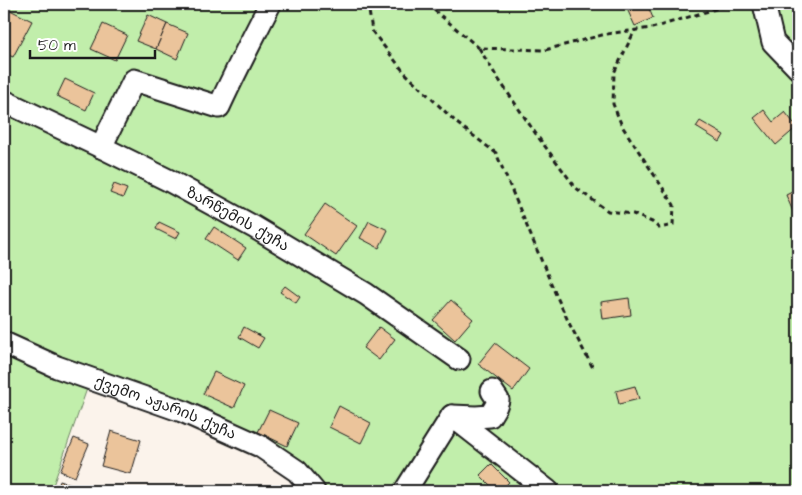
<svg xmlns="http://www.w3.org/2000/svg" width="802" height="495" font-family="'Architects Daughter','Noto Sans Georgian',sans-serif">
	<rect width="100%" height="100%" fill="#fbf3eb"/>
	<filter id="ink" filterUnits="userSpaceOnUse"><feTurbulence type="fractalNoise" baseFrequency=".02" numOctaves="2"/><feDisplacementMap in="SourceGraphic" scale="10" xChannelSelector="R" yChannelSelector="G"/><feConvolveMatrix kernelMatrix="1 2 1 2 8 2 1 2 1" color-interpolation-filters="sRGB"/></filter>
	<g filter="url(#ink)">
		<g fill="#c1eeab" stroke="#6e8564">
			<polygon points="4,4 798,4 798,491 548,491 452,416 405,491 314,491 297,471 89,383 51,491 4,491"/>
			<polygon points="453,428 542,491 413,491"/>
		</g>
		<g fill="#ebc49b" stroke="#1c1c1c">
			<polygon points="644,4 647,4 653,18 635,26 628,11"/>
			<polygon points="4,7 32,21 13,57 4,53"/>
			<polygon points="148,15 167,24 156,49 136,41"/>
			<polygon points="103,24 127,35 115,60 91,49"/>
			<polygon points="167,24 188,33 177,59 156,49"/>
			<polygon points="65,79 94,93 86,110 57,96"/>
			<polygon points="764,110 773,122 785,112 797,127 776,145 754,118"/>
			<polygon points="700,121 724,135 720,142 696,127"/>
			<polygon points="114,184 127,189 123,198 110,193"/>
			<polygon points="798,189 798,212 794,214 786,195"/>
			<polygon points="325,204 357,226 336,256 304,234"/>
			<polygon points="369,221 388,230 379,248 360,238"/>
			<polygon points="159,222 180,232 176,239 156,229"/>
			<polygon points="214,227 246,248 238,260 206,239"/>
			<polygon points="285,286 300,297 296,303 280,292"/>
			<polygon points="629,298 631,315 603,319 601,302"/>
			<polygon points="451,300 473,319 455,340 433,320"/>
			<polygon points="244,327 264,338 258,348 239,337"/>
			<polygon points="379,327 395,339 379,360 363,348"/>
			<polygon points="495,343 529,369 513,391 478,364"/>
			<polygon points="214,372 244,386 234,408 203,394"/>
			<polygon points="635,386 639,399 619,404 616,391"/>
			<polygon points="339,406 371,423 361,443 329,427"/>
			<polygon points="269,410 298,423 287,446 258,432"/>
			<polygon points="111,431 141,440 131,474 101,466"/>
			<polygon points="74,438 89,444 75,477 60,471"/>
			<polygon points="491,464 509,482 500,491 496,491 480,475"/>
			<polygon points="60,481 87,490 87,491 57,491"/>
		</g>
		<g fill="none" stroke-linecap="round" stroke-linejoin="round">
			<g stroke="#1c1c1c" stroke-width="25">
				<g id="minor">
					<polyline points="764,4 773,42 798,68"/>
					<path id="s1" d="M4 101 101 147 168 180 254 227 366 294 459 359"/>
					<path d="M101 147 134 80 219 107C235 72 253 38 270 4"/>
					<path id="s2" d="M4 343 57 367 182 411 260 446 297 471 314 491"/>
					<polyline points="452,416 476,417 490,416 496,406 498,400 492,391"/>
					<polyline points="405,491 452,416 548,491"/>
				</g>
			</g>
			<g stroke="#1c1c1c" stroke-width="3" stroke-dasharray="5 4" stroke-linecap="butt">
				<polyline points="368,4 372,31 404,72 458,124 496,153 556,295 570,325 593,368"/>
				<polyline points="427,4 479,48 545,50 606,34 652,28 732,4"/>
				<polyline points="479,48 495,74 538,137 576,188 608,211 633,214 652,222 659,228 673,225 674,205 622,126 613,104 614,73 635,30"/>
			</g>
			<use href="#minor" stroke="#fff" stroke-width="21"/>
		</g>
	</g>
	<g text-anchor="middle" stroke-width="4" stroke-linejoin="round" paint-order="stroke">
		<g font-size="15" fill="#1c1c1c" stroke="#fff">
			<text dy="5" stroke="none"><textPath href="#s1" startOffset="262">ზარწემის ქუჩა</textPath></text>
			<text dy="5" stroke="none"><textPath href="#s2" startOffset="174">ქვემო აჟარის ქუჩა</textPath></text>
		</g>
	</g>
	<rect width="802" height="495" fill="none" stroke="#fff" stroke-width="20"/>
	<rect x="10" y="10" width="782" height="475" fill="none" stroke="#1c1c1c" stroke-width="2" filter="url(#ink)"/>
	<path d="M30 50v8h125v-8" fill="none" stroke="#1c1c1c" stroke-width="2.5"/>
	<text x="38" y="50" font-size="15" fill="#1c1c1c" stroke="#ffffff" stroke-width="4" paint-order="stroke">50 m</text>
</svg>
